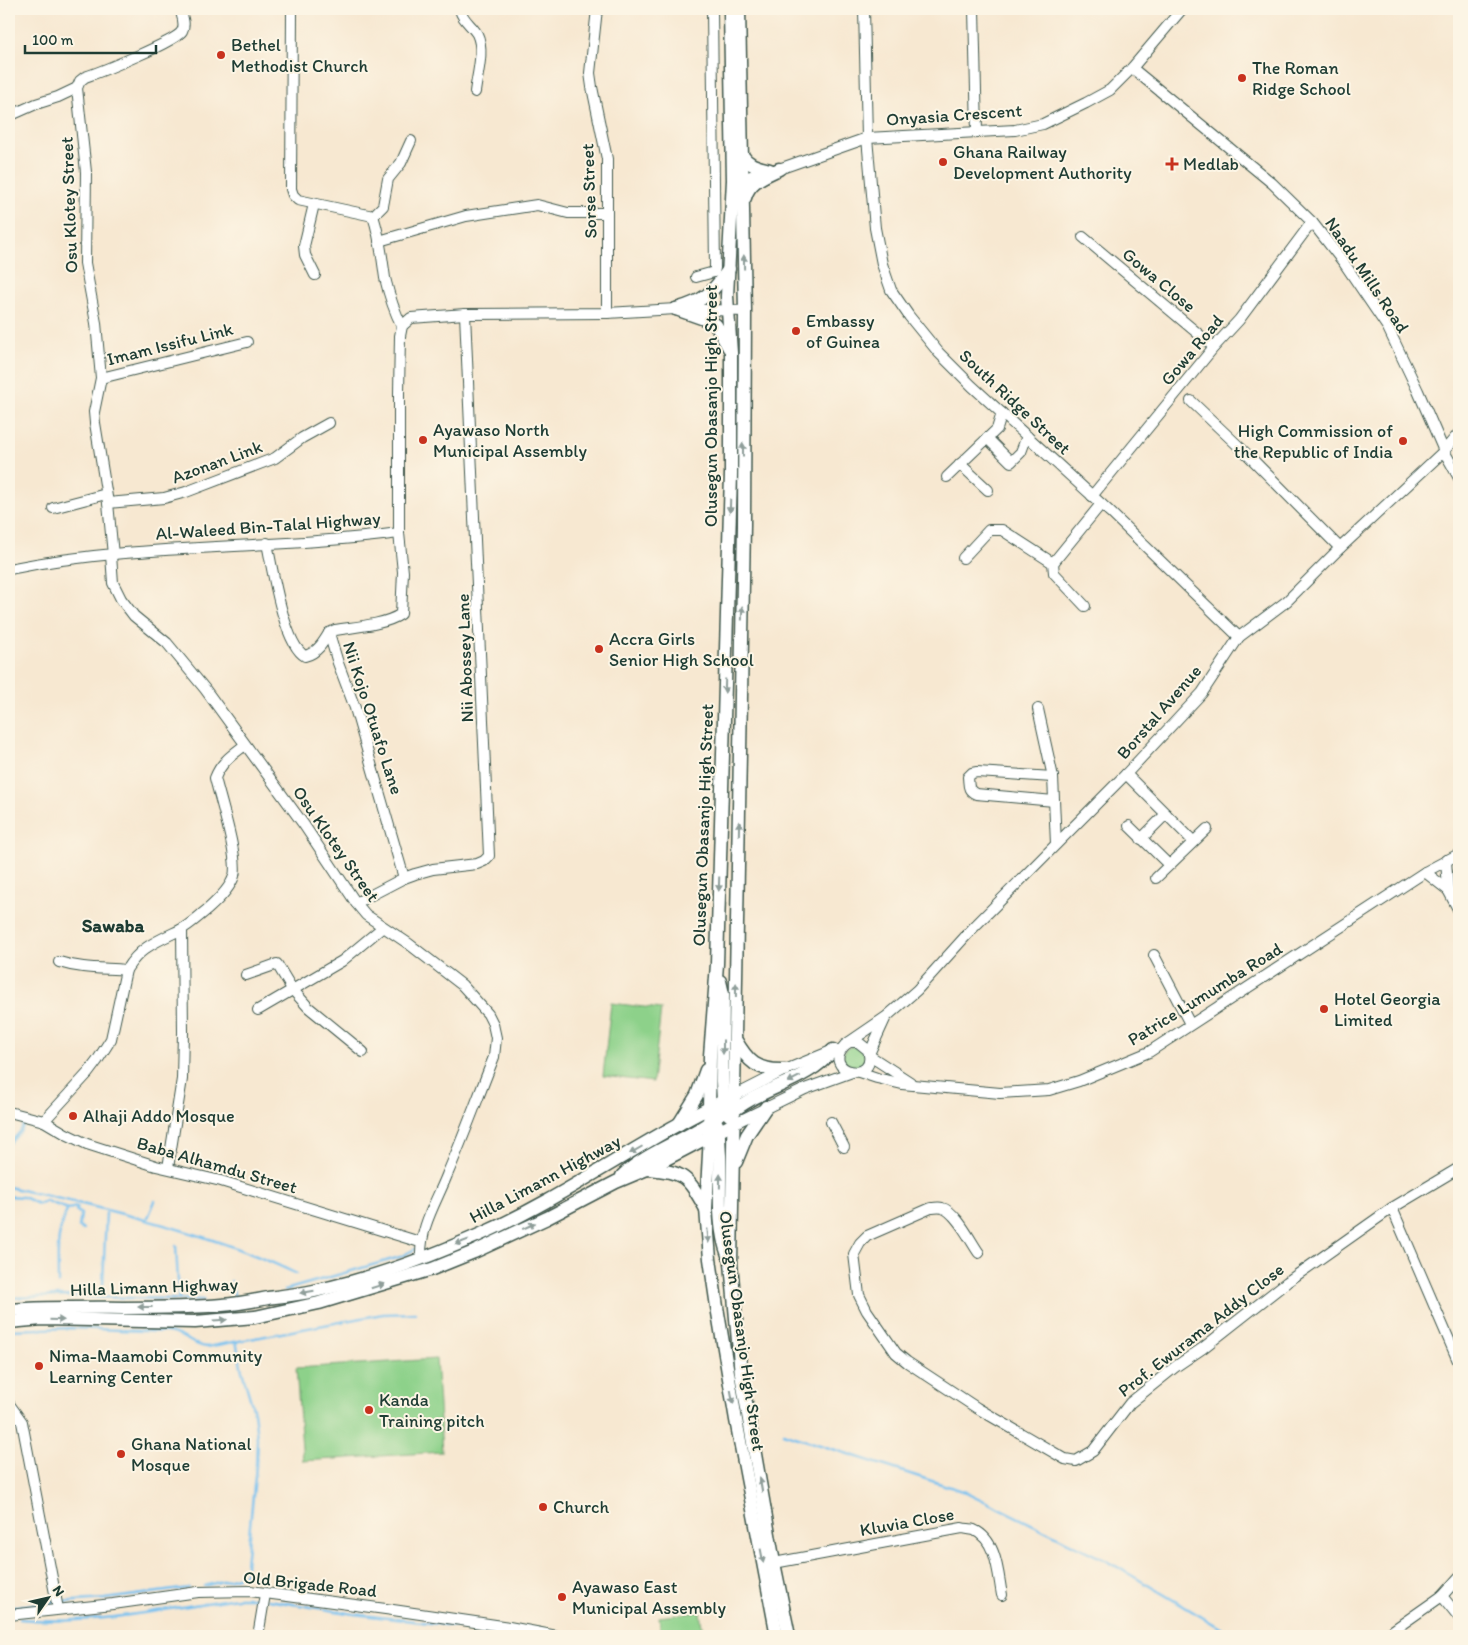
<svg xmlns="http://www.w3.org/2000/svg" width="1468" height="1645" font-family="Itim,sans-serif">
	<rect width="100%" height="100%" fill="#fcf5e5"/>
	<filter id="ink" filterUnits="userSpaceOnUse"><feTurbulence type="fractalNoise" baseFrequency=".02" numOctaves="2"/><feDisplacementMap in="SourceGraphic" scale="10" xChannelSelector="R" yChannelSelector="G"/><feConvolveMatrix kernelMatrix="1 2 1 2 8 2 1 2 1" color-interpolation-filters="sRGB"/></filter>
	<filter id="wash" filterUnits="userSpaceOnUse"><feTurbulence type="fractalNoise" baseFrequency=".0096" numOctaves="4" result="noise"/><feDisplacementMap in="SourceGraphic" scale="20" xChannelSelector="R" yChannelSelector="G"/><feGaussianBlur stdDeviation="1.12" result="paint"/><feColorMatrix in="noise" values="0 0 0 0 0 0 0 0 0 0 0 0 0 0 0 0 0 1.4 0 .05"/><feComposite in="paint" operator="in"/></filter>
	<g filter="url(#wash)">
		<rect width="100%" height="100%" fill="#f7e8d1"/>
		<g fill="#8dd18a" stroke="#56875f">
			<polygon points="611,1003 661,1009 653,1082 603,1076"/>
			<circle cx="854" cy="1057" r="11"/>
			<polygon points="436,1359 442,1452 303,1461 296,1368"/>
			<polygon points="700,1612 703,1634 684,1636 661,1636 659,1617"/>
		</g>
		<g fill="none" stroke-linecap="round" stroke-linejoin="round">
			<g stroke="#77c1f0" stroke-width="2.5">
				<polyline points="9,1144 20,1132 26,1121"/>
				<path d="M9 1187C106 1210 207 1230 297 1274"/>
				<polyline points="9,1196 23,1197 38,1204 46,1201 68,1209 77,1207 76,1211 81,1214 79,1227 83,1230"/>
				<polyline points="147,1220 155,1201"/>
				<polyline points="176,1246 179,1300"/>
				<polyline points="231,1281 235,1298"/>
				<path d="M58 1283C58 1259 55 1232 68 1209"/>
				<polyline points="103,1284 106,1213"/>
				<polyline points="285,1290 400,1257 415,1249"/>
				<polyline points="9,1298 58,1296 203,1300"/>
				<path d="M9 1330 72 1328 167 1332C182 1333 192 1346 207 1347L383 1314 415 1313"/>
				<polyline points="783,1433 966,1492 1109,1562 1234,1636"/>
				<polyline points="204,1586 245,1575 256,1466 257,1438 254,1412 242,1371 236,1341"/>
				<polyline points="268,1600 354,1614 497,1631 518,1636"/>
				<polyline points="60,1602 105,1599 189,1588"/>
				<polyline points="9,1607 55,1602"/>
				<path d="M20 1619C93 1626 165 1609 237 1598H257"/>
			</g>
		</g>
	</g>
	<g filter="url(#ink)">
		<g fill="none" stroke-linecap="round" stroke-linejoin="round">
			<g stroke="#3f574c" stroke-width="12">
				<g id="minor">
					<path d="M292 9 291 189 293 195 298 200 373 216C380 236 382 257 385 278 389 295 394 311 402 326"/>
					<path d="M460 9C462 20 471 24 477 34 485 50 477 75 475 92"/>
					<polyline points="597,9 590,73 592,87 607,159 607,313"/>
					<polyline points="864,9 867,138 875,228 882,264 891,290 909,316 939,353 972,386 1110,512 1239,637"/>
					<polyline points="974,9 977,132"/>
					<polyline points="1132,68 1272,183 1312,222 1344,263 1388,328 1418,391 1444,451 1459,478"/>
					<polyline points="9,116 36,104 58,97 77,88"/>
					<polyline points="735,180 779,169 867,138 1015,130 1043,124 1086,103 1110,90 1132,68 1182,9"/>
					<polyline points="314,204 304,246 305,255 315,275"/>
					<polyline points="373,216 383,206 388,179 401,163 411,141"/>
					<polyline points="1083,237 1214,347"/>
					<polyline points="379,241 466,216 537,205 568,213 607,213"/>
					<polyline points="696,277 714,272 715,268 712,9"/>
					<polyline points="101,378 247,342"/>
					<polyline points="1191,401 1250,457 1340,548"/>
					<polyline points="987,438 1011,462 1021,452 1027,436"/>
					<polyline points="960,464 988,490"/>
					<polyline points="947,477 997,429 1002,413"/>
					<polyline points="1092,496 1214,347 1239,320 1312,222"/>
					<polyline points="108,503 164,498 186,492 275,458 302,438 329,423"/>
					<polyline points="53,508 106,494"/>
					<path d="M267 543C272 567 284 645 305 656 317 653 323 643 329 633"/>
					<path d="M111 555 113 583 121 599 134 616 167 643 205 689 304 825 356 903 366 915 409 944 462 985 488 1014 493 1024 496 1038 494 1057C478 1097 464 1136 447 1175 435 1205 420 1226 421 1258"/>
					<path d="M113 555 108 503 95 423 94 412 101 378 96 323 85 263 86 172 77 88 80 81 85 77C100 72 177 41 182 31 186 24 182 16 180 9"/>
					<polyline points="963,558 989,530 1002,530 1053,563 1054,573 1085,606"/>
					<polyline points="1053,563 1101,504"/>
					<path d="M9 569C137 543 270 550 399 533V393L400 336 402 326 411 318 465 314 607 313 676 309 745 311"/>
					<polyline points="329,633 338,663 355,708 404,878"/>
					<path d="M329 633 335 630C353 627 385 625 401 614L403 572 399 533"/>
					<polyline points="1038,709 1053,777 1056,844"/>
					<polyline points="1126,774 1193,841"/>
					<path d="M1053 777 977 772 972 773 968 777C969 785 967 790 976 794L1054 801"/>
					<polyline points="1129,826 1169,865"/>
					<polyline points="1141,839 1166,814"/>
					<polyline points="1446,860 1448,890 1459,911"/>
					<polyline points="1425,872 1448,890"/>
					<polyline points="1156,878 1207,829"/>
					<polyline points="356,903 404,878 415,874 433,869 477,864 484,861 489,856 465,314"/>
					<polyline points="1154,955 1190,1024"/>
					<path d="M59 962C81 969 103 968 126 970"/>
					<polyline points="246,975 277,964 292,989 308,1007 363,1052"/>
					<polyline points="258,1010 342,961 383,927"/>
					<path d="M849 1042H858L868 1050C879 1086 819 1072 845 1045L886 1017 917 990 973 928 1126 774 1202 693 1239 637 1287 601 1340 548 1444 451 1459 433"/>
					<polyline points="869,1054 885,1019"/>
					<polyline points="870,1056 910,1082"/>
					<polyline points="859,1072 877,1078 902,1084 1000,1093 1049,1090 1079,1081 1149,1052 1425,872 1459,854"/>
					<polyline points="734,1096 785,1070 831,1051"/>
					<polyline points="9,1112 44,1121 66,1134 87,1144 156,1166 221,1181 420,1242"/>
					<path d="M44 1121 88 1073 97 1061 111 1039 126 970C140 947 157 941 180 930 190 925 199 916 208 909 217 901 230 889 234 876 239 858 220 799 215 778 221 762 232 755 245 745"/>
					<polyline points="831,1122 844,1147"/>
					<polyline points="733,1124 805,1089 852,1072"/>
					<polyline points="168,1168 182,1079 183,1032 182,929"/>
					<polyline points="1392,1208 1459,1363"/>
					<path d="M979 1253C971 1242 956 1211 942 1208 939 1207 935 1208 931 1208L867 1236 860 1243 854 1254 859 1295 867 1311 896 1353 907 1362 977 1408 1065 1459 1076 1461 1093 1451 1130 1403 1175 1367 1203 1348 1287 1282 1392 1208 1459 1168"/>
					<polyline points="9,1404 22,1422 58,1609"/>
					<path d="M774 1563 962 1528C966 1529 971 1529 974 1530 997 1540 998 1574 1002 1595"/>
					<polyline points="1442,1596 1459,1617"/>
					<polyline points="9,1615 113,1604 198,1592 250,1591 393,1610 509,1627 557,1636"/>
					<polyline points="258,1636 265,1594"/>
					<polyline points="1385,1636 1442,1596 1459,1577"/>
				</g>
			</g>
			<g stroke="#3f574c" stroke-width="15">
				<g id="major">
					<polyline points="730,9 733,180 727,296 731,353 731,474 717,964 710,1056 709,1109 710,1135 706,1209 710,1259 717,1307 736,1420 777,1636"/>
					<polyline points="739,9 745,311 744,525 731,1263 741,1374 774,1563 789,1636"/>
					<path d="M742 155C749 166 758 167 770 170"/>
					<path d="M745 198C749 181 765 176 779 169"/>
					<polyline points="676,309 710,321 716,325 729,348"/>
					<path d="M676 309C705 301 712 293 729 269"/>
					<polyline points="720,981 723,994 722,1081 723,1101 725,1108"/>
					<path d="M735 1039C748 1062 757 1071 785 1070"/>
					<path d="M729 1115C759 1087 807 1083 833 1050"/>
					<polyline points="679,1124 697,1095 706,1070"/>
					<path d="M717 1124C720 1134 719 1145 720 1155 721 1189 716 1224 728 1255"/>
					<polyline points="736,1162 747,1135 766,1107"/>
					<path d="M647 1169C685 1172 687 1176 706 1209"/>
					<path d="M622 1176C653 1146 707 1135 730 1102"/>
					<path d="M9 1310C80 1305 151 1311 222 1305 237 1304 253 1301 268 1298 283 1296 299 1294 314 1291 367 1280 429 1257 479 1235 568 1196 646 1136 734 1096"/>
					<polyline points="9,1322 42,1319 195,1322 255,1317 319,1303 432,1269 474,1252 547,1218 616,1182 647,1169 733,1124"/>
				</g>
			</g>
			<use href="#minor" stroke="#fff" stroke-width="10"/>
			<use href="#major" stroke="#fff" stroke-width="12"/>
		</g>
		<defs><path id="oneway-solid" d="M-6-.8H1V-3.2L6.5 0L1 3.2V.8H-6Z" transform="scale(1.25)"/></defs>
		<g fill="#8f9e9a">
			<use href="#oneway-solid" transform="translate(744 262) rotate(-91)"/>
			<use href="#oneway-solid" transform="translate(743 450) rotate(-90)"/>
			<use href="#oneway-solid" transform="translate(730 506) rotate(92)"/>
			<use href="#oneway-solid" transform="translate(742 613) rotate(-89)"/>
			<use href="#oneway-solid" transform="translate(725 686) rotate(92)"/>
			<use href="#oneway-solid" transform="translate(739 828) rotate(-89)"/>
			<use href="#oneway-solid" transform="translate(719 884) rotate(92)"/>
			<use href="#oneway-solid" transform="translate(736 990) rotate(-89)"/>
			<use href="#oneway-solid" transform="translate(723 1047) rotate(90)"/>
			<use href="#oneway-solid" transform="translate(794 1079) rotate(153)"/>
			<use href="#oneway-solid" transform="translate(636 1150) rotate(150)"/>
			<use href="#oneway-solid" transform="translate(720 1181) rotate(-89)"/>
			<use href="#oneway-solid" transform="translate(529 1226) rotate(-25)"/>
			<use href="#oneway-solid" transform="translate(708 1236) rotate(85)"/>
			<use href="#oneway-solid" transform="translate(462 1242) rotate(159)"/>
			<use href="#oneway-solid" transform="translate(378 1286) rotate(-17)"/>
			<use href="#oneway-solid" transform="translate(307 1292) rotate(171)"/>
			<use href="#oneway-solid" transform="translate(145 1307) rotate(-180)"/>
			<use href="#oneway-solid" transform="translate(57 1320) rotate(1)"/>
			<use href="#oneway-solid" transform="translate(220 1320) rotate(-4)"/>
			<use href="#oneway-solid" transform="translate(732 1397) rotate(80)"/>
			<use href="#oneway-solid" transform="translate(761 1485) rotate(-100)"/>
			<use href="#oneway-solid" transform="translate(762 1556) rotate(79)"/>
		</g>
	</g>
	<g fill="#c8321e" stroke="#fcf5e5" stroke-width="2">
		<circle cx="221" cy="55" r="5"/>
		<circle cx="1242" cy="78" r="5"/>
		<circle cx="943" cy="162" r="5"/>
		<path d="M1169.5 156.5h5v5h5v5h-5v5h-5v-5h-5v-5h5z"/>
		<circle cx="796" cy="331" r="5"/>
		<circle cx="423" cy="440" r="5"/>
		<circle cx="1403" cy="441" r="5"/>
		<circle cx="599" cy="649" r="5"/>
		<circle cx="1324" cy="1009" r="5"/>
		<circle cx="73" cy="1116" r="5"/>
		<circle cx="39" cy="1366" r="5"/>
		<circle cx="369" cy="1410" r="5"/>
		<circle cx="121" cy="1454" r="5"/>
		<circle cx="543" cy="1507" r="5"/>
		<circle cx="562" cy="1597" r="5"/>
	</g>
	<g text-anchor="middle" stroke-width="4" stroke-linejoin="round" paint-order="stroke">
		<g font-size="18" fill="#1f3d34" stroke="#fcf5e5" text-anchor="start">
			<text x="231" y="51">Bethel<tspan x="231" dy="21">Methodist Church</tspan></text>
			<text x="1252" y="74">The Roman<tspan x="1252" dy="21">Ridge School</tspan></text>
			<text x="953" y="158">Ghana Railway<tspan x="953" dy="21">Development Authority</tspan></text>
			<text x="1183" y="170">Medlab</text>
			<text x="806" y="327">Embassy<tspan x="806" dy="21">of Guinea</tspan></text>
			<text x="433" y="436">Ayawaso North<tspan x="433" dy="21">Municipal Assembly</tspan></text>
			<text x="1393" y="437" text-anchor="end">High Commission of<tspan x="1393" dy="21">the Republic of India</tspan></text>
			<text x="609" y="645">Accra Girls<tspan x="609" dy="21">Senior High School</tspan></text>
			<text x="1334" y="1005">Hotel Georgia<tspan x="1334" dy="21">Limited</tspan></text>
			<text x="83" y="1122">Alhaji Addo Mosque</text>
			<text x="49" y="1362">Nima-Maamobi Community<tspan x="49" dy="21">Learning Center</tspan></text>
			<text x="379" y="1406">Kanda<tspan x="379" dy="21">Training pitch</tspan></text>
			<text x="131" y="1450">Ghana National<tspan x="131" dy="21">Mosque</tspan></text>
			<text x="553" y="1513">Church</text>
			<text x="572" y="1593">Ayawaso East<tspan x="572" dy="21">Municipal Assembly</tspan></text>
		</g>
		<g font-size="18" fill="#1f3d34" stroke="#fcf5e5">
			<text transform="translate(954 115) rotate(-4)" y="6">Onyasia Crescent</text>
			<text transform="translate(589 191) rotate(-92)" y="6">Sorse Street</text>
			<text transform="translate(69 205) rotate(-92)" y="6">Osu Klotey Street</text>
			<text transform="translate(1367 275) rotate(56)" y="6">Naadu Mills Road</text>
			<text transform="translate(1159 280) rotate(40)" y="6">Gowa Close</text>
			<text transform="translate(170 344) rotate(-14)" y="6">Imam Issifu Link</text>
			<text transform="translate(1192 350) rotate(-50)" y="6">Gowa Road</text>
			<text transform="translate(1015 402) rotate(43)" y="6">South Ridge Street</text>
			<text transform="translate(711 406) rotate(-90)" y="6">Olusegun Obasanjo High Street</text>
			<text transform="translate(217 462) rotate(-20)" y="6">Azonan Link</text>
			<text transform="translate(268 526) rotate(-4)" y="6">Al-Waleed Bin-Talal Highway</text>
			<text transform="translate(465 658) rotate(-92)" y="6">Nii Abossey Lane</text>
			<text transform="translate(1159 712) rotate(-49)" y="6">Borstal Avenue</text>
			<text transform="translate(373 718) rotate(72)" y="6">Nii Kojo Otuafo Lane</text>
			<text transform="translate(703 825) rotate(-88)" y="6">Olusegun Obasanjo High Street</text>
			<text transform="translate(336 844) rotate(55)" y="6">Osu Klotey Street</text>
			<text transform="translate(1205 994) rotate(-32)" y="6">Patrice Lumumba Road</text>
			<text transform="translate(217 1165) rotate(16)" y="6">Baba Alhamdu Street</text>
			<text transform="translate(545 1179) rotate(-28)" y="6">Hilla Limann Highway</text>
			<text transform="translate(154 1287) rotate(-2)" y="6">Hilla Limann Highway</text>
			<text transform="translate(1201 1330) rotate(-38)" y="6">Prof. Ewurama Addy Close</text>
			<text transform="translate(742 1331) rotate(82)" y="6">Olusegun Obasanjo High Street</text>
			<text transform="translate(907 1522) rotate(-10)" y="6">Kluvia Close</text>
			<text transform="translate(310 1584) rotate(6)" y="6">Old Brigade Road</text>
		</g>
		<g font-size="19" font-weight="bold" fill="#1f3d34" stroke="#fcf5e5">
			<text x="113" y="932">Sawaba</text>
		</g>
	</g>
	<rect width="1468" height="1645" fill="none" stroke="#fcf5e5" stroke-width="30"/>
	<g transform="translate(48 1598) rotate(56)" stroke="#fcf5e5" stroke-width="4" paint-order="stroke">
	<path d="M0-4L9 19L0 12L-9 19Z" fill="#1f3d34"/>
	<text y="-8" font-size="14" font-weight="bold" text-anchor="middle" fill="#1f3d34">N</text>
	</g>
	<path d="M25 45v8h131v-8" fill="none" stroke="#1f3d34" stroke-width="2.5"/>
	<text x="32" y="45" font-size="15" fill="#1f3d34" stroke="#fcf5e5" stroke-width="4" paint-order="stroke">100 m</text>
</svg>
